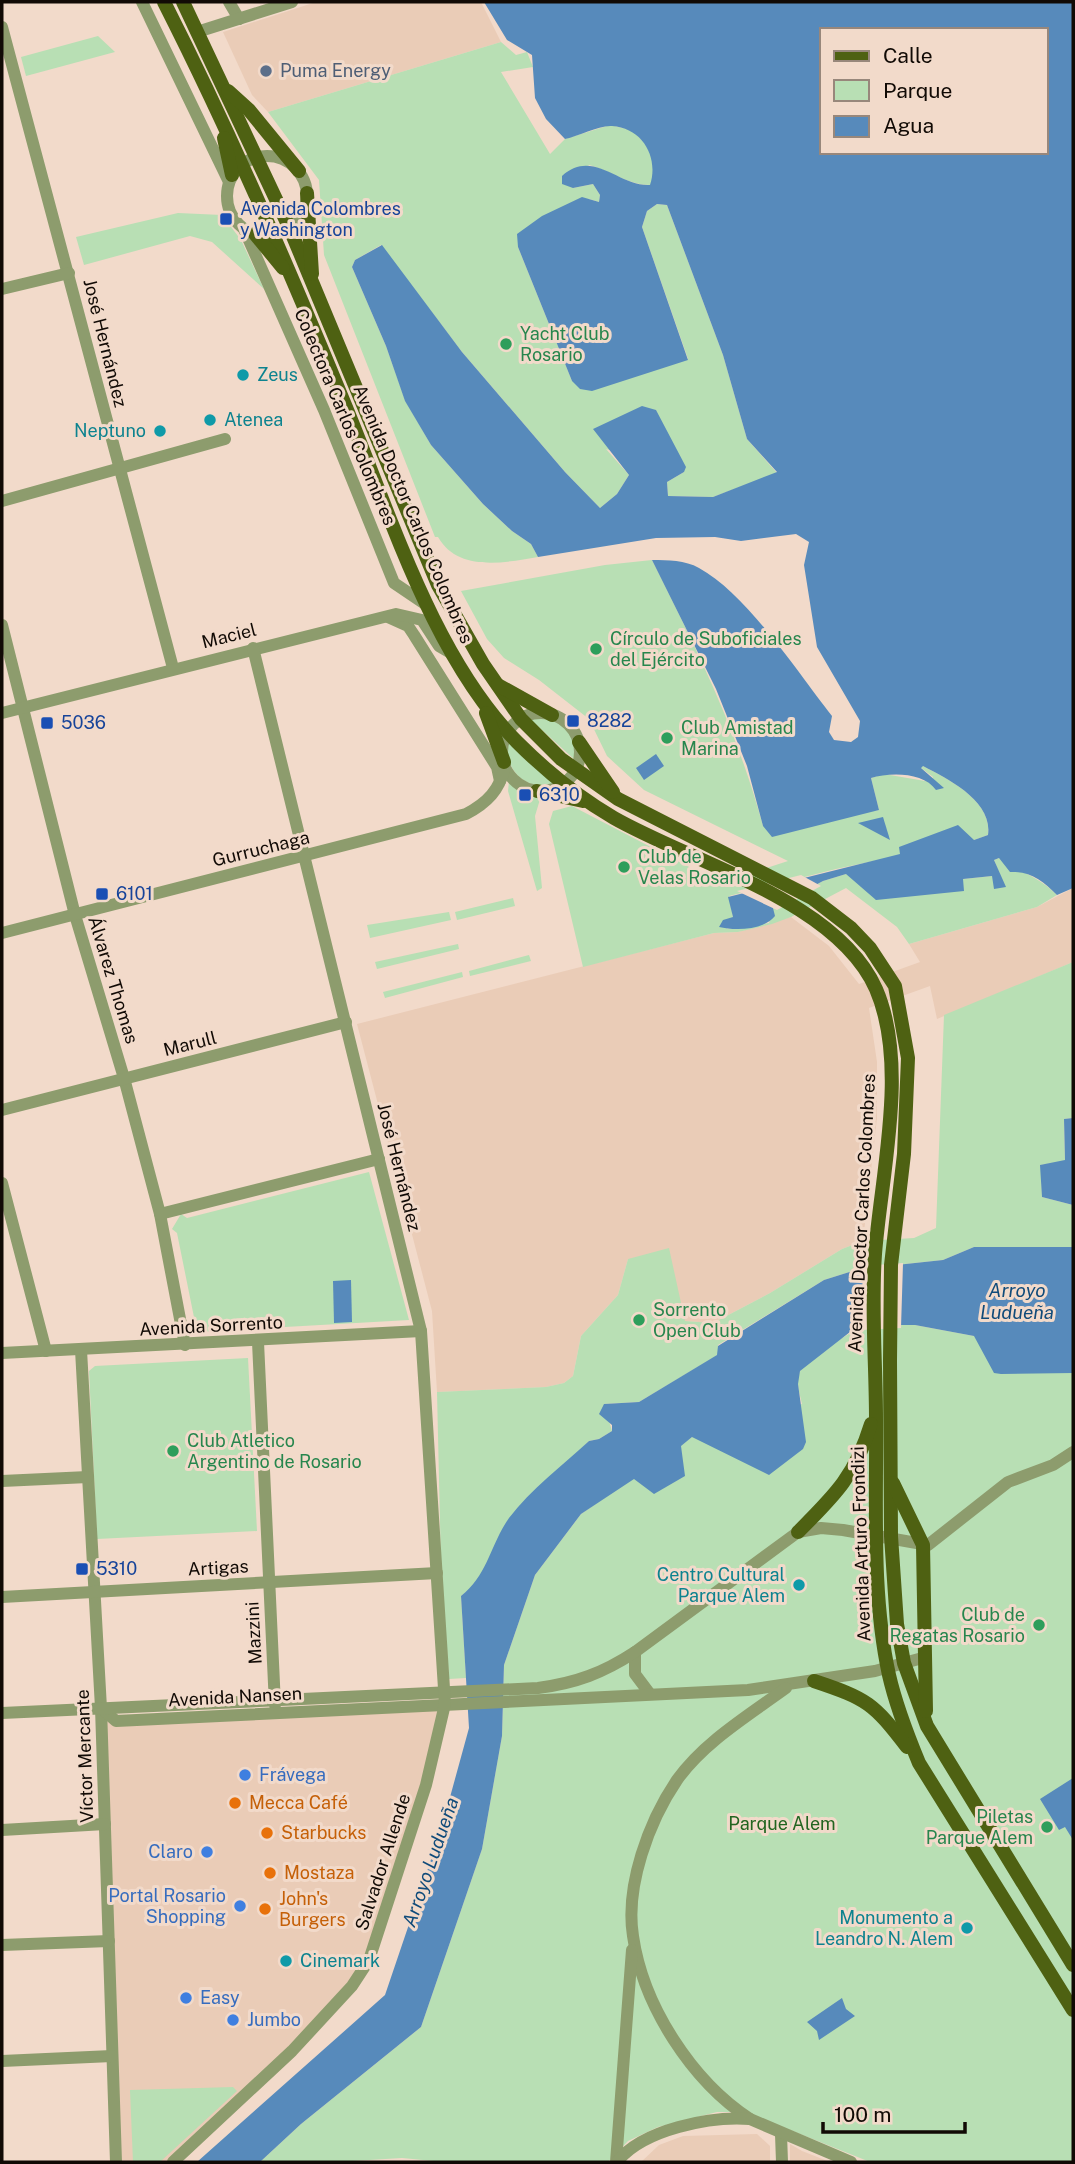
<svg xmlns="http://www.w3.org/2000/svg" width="1075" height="2164" font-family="'Public Sans',sans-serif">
	<rect width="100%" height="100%" fill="#f2daca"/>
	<g fill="#eaccb7">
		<polygon points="316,2 481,2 501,42 268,112 252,95 223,32"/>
		<polygon points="1073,888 1073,962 937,1019 930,986 869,1008 877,1062 877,1118 863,1241 842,1249 770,1293 713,1323 685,1321 628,1259 618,1295 581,1336 573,1376 564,1383 546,1387 437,1392 432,1311 357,1024 714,933 738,932 791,917 829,946 859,984 920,962 909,944 1037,907"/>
		<polygon points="445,1704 402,1865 352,1986 173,2162 116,2162 101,1708 116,1721"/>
		<polygon points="757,2134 770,2146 770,2162 641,2162 659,2145 683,2136"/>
		<polygon points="790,2144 802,2151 830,2162 790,2162"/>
	</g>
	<g fill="#b8dfb4">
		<polygon points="98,36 115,52 26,76 21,57"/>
		<path d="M501 42 516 55 527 52 533 67 501 72 550 154 565 139 610 125 632 130 644 142 652 156 655 170 651 185C630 186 609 170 589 165L573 188 593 184 600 195 599 202 589 199 518 247 572 381 688 359 642 227 647 211 657 204 667 205 723 355 747 439 777 473 713 497 668 496 667 482 684 472 606 449 629 475 617 494 600 508 565 472 462 352 381 245 355 260 352 267 386 346 405 400 431 445 483 504 512 531 531 544 538 557C503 563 458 572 438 537H435L324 255 319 180 268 112Z"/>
		<polygon points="178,213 222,215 241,240 264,289 212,242 190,236 84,265 76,237"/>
		<path d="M652 560C697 650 736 727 763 826L879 810 871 778 884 774 931 782 933 777 920 767 923 766C948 779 993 801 988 835L974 840 836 869 729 896 733 917 727 929 769 923 772 909 823 881 846 874 963 891V879L992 876 1005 887 994 860 999 858C1020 872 1038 876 1057 895L1037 907 909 944 897 927 846 888 791 917 772 924 738 932 714 933 583 967 549 824 553 811 572 806 720 883 788 861 644 790 607 756 589 719 539 680 504 658 487 639 461 591 605 565Z"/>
		<path d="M544 716C567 723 577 736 575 760L531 720Z"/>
		<path d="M508 739 556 784C526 793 502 769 508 739Z"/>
		<polygon points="509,781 527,793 541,796 535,816 542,888 537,891 508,791"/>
		<polygon points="513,898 515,906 457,920 455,912"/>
		<polygon points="449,912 451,920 370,938 367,925"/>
		<polygon points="458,944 459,949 377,969 375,962"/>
		<polygon points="529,955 531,961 470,976 469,971"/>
		<polygon points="1073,962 1073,1118 1064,1119 1065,1161 1041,1165 1042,1197 1073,1205 1073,1247 974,1247 943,1260 859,1269 824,1280 718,1345 718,1355 639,1402 604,1404 612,1431 599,1439 589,1441 508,1520 477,1584 461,1596 466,1678 449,1679 441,1566 437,1392 546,1387 564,1383 573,1376 581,1336 618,1295 628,1259 669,1248 685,1321 713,1323 770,1293 842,1249 863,1241 914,1238 936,1228 944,1015"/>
		<polygon points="462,972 463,977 385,998 383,992"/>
		<polygon points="369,1172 409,1320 197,1332 177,1233 172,1229 181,1214 187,1218"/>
		<path d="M865 1325H915L974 1336 1073 1330V2162H870L770 2122 736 2112H717L658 2127 628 2141 608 2162H444L402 2158 336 2162H260L301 2124 421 2027 482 1849 502 1736 504 1665 535 1575 581 1514 692 1437 802 1404C800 1394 795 1381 800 1371 807 1358 851 1332 865 1325Z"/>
		<polygon points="248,1358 257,1531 97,1539 89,1371 95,1366"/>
		<polygon points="233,2087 237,2091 160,2162 133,2162 130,2090"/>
	</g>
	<g fill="#578abb" fill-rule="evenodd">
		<path d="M484 2H1073V888L1057 895C1043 881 1031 871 1010 872L999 858 994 860 1006 887 994 889 992 876 963 879 964 891 876 900 846 874 823 881 773 908 775 916C764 930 736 931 719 927L723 920 733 917 728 897 900 854 899 847 958 825 974 840 988 835C993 801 948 779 923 766L921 768 944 788 936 790C924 772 890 772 871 778L879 810 772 837 763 826 747 766 716 689 652 560C668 560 685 560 699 568 747 594 798 673 832 716L829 732 834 740 851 742 858 737 860 721 817 647 804 565 809 542 796 534 741 541 715 537 656 538 538 557 531 544 512 531 483 504 431 445 405 401 386 346 352 267 355 260 382 245 462 352 565 472 600 508 617 494 629 475 593 429 642 406 656 410 686 467 684 472 667 482 668 496 713 497 777 472 747 439 723 355 667 205 657 204 647 211 642 227 688 360 592 391 580 389 572 381 518 247 517 234 542 216 582 197 599 202 600 195 593 184 573 188 562 184V176C593 148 619 187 650 185 659 158 643 128 612 126 599 125 579 136 565 139L546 119 535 98 532 55 507 40ZM821 30H1045V152H821Z"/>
		<polygon points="656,754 664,766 644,780 636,768"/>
		<polygon points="883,817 890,840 858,823"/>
		<polygon points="1073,1118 1073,1205 1042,1197 1040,1165 1065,1160 1064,1119"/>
		<path d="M974 1247H1073V1373L1001 1374 994 1373 974 1336 915 1325H865L850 1332 800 1371 798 1384 806 1442 803 1449 769 1475 692 1437 681 1446 685 1476 654 1494 634 1479 581 1514 535 1575 504 1665 502 1736 482 1849 421 2027 301 2124 260 2162H197L385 1995 441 1830 469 1728 461 1596C488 1575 490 1545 509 1518 531 1489 562 1466 589 1441L599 1439 612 1431V1425L599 1414 604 1404 639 1402 717 1355 718 1346 824 1280 859 1269 943 1260Z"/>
		<polygon points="351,1280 352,1322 334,1323 333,1281"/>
		<polygon points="1073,1778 1073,1840 1065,1827 1059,1830 1040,1799"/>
		<polygon points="842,1998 846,2009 855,2016 819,2040 817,2031 807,2022"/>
	</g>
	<g fill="#f2daca">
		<polygon points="801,875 821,886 777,910 737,891"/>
		<polygon points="903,1263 901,1328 861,1330 863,1266"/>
	</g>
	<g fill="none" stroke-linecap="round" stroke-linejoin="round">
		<g stroke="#8d9c6d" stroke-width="12">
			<polyline points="142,2 229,182"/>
			<polyline points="229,2 239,19"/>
			<polyline points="2,27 173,668"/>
			<polyline points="197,32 292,2"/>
			<circle cx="267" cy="196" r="40"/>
			<polyline points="244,229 324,410 394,583 428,606"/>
			<polyline points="2,289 69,273"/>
			<polyline points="2,501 225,439"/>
			<polyline points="388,617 408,626 414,635 497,767 500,781"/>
			<polyline points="2,625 75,915 124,1078 160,1214 185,1345"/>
			<polyline points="2,713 396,614 422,620 439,646 451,653"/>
			<circle cx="541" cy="752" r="39"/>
			<path d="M2 933 466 814C487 803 500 790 505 766"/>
			<polyline points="2,1110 346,1022"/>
			<polyline points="2,1183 46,1351"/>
			<polyline points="160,1214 379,1159"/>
			<polyline points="258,1342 275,1705"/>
			<polyline points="81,1350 101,1708 116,2162"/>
			<polyline points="2,1353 421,1331"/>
			<polyline points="2,1481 88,1477"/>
			<polyline points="2,1597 437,1573"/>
			<polyline points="635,1652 635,1674 650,1694"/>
			<polyline points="101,1708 116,1721 748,1690 875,1671 926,1657"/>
			<path d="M2 1713 538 1688C576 1683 603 1673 635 1652L798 1532 821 1528 843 1530 928 1545 1008 1482 1053 1465 1073 1452"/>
			<polyline points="2,1830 105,1824"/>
			<polyline points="2,1945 109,1941"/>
			<polyline points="2,2061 112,2056"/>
			<path d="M750 2119C692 2081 643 2006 633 1936 625 1886 649 1821 677 1780 704 1742 749 1715 786 1688"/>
			<polyline points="781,2134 782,2162"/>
			<polyline points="173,2162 292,2051 352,1986 369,1960 426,1785 445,1704 421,1331 253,648"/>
			<polyline points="616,2162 632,1950"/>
			<path d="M617 2162C643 2129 711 2116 750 2119L851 2162"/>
		</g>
		<g stroke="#4e6112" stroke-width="14">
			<path d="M164 2C231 134 289 269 345 405 391 516 433 657 517 742 546 771 578 797 614 818 693 863 837 901 876 989 909 1065 881 1175 875 1254 871 1309 876 1364 876 1419 877 1503 871 1592 889 1675 896 1706 907 1734 919 1763L1073 2010"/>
			<polyline points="183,2 290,229 438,585 483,664 521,719 561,759 618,799 812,898 851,928 870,948 895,986 908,1058 904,1154 891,1265 890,1361 891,1536 897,1624 904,1663 927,1726 1073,1965"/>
			<polyline points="228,91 249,110 299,171"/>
			<polyline points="224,138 232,175"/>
			<polyline points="307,193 312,274"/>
			<polyline points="255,234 283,268"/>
			<polyline points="498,685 552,715"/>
			<polyline points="486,713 504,762"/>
			<polyline points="579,742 613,792"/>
			<polyline points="537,791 583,801"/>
			<polyline points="893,1483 923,1545 926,1711"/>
			<path d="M798 1532C835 1495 855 1476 871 1424"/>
			<path d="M814 1681C868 1699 873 1703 907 1747"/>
		</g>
	</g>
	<circle fill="#5c6f8a" stroke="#f2daca" stroke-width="2.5" cx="266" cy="71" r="7"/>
	<g fill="#1a4fb4" stroke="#f2daca" stroke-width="2.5">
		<rect x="219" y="212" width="14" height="14" rx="3.5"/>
		<rect x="566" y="714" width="14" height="14" rx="3.5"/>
		<rect x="40" y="716" width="14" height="14" rx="3.5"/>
		<rect x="518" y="788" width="14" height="14" rx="3.5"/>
		<rect x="95" y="887" width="14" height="14" rx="3.5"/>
		<rect x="75" y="1562" width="14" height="14" rx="3.5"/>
	</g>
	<g fill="#2e9e5b" stroke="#f2daca" stroke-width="2.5">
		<circle cx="506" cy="344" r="7"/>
		<circle cx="596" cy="649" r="7"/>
		<circle cx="667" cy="738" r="7"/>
		<circle cx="624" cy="867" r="7"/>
		<circle cx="639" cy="1320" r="7"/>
		<circle cx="173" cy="1451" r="7"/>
		<circle cx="1039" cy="1625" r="7"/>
		<circle cx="1047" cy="1827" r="7"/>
	</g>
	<g fill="#0f9aa8" stroke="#f2daca" stroke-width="2.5">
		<circle cx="243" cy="375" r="7"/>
		<circle cx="210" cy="420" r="7"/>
		<circle cx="160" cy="431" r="7"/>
		<circle cx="799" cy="1585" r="7"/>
		<circle cx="967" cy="1928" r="7"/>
		<circle cx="286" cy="1961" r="7"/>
	</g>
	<g fill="#3f7fe0" stroke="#f2daca" stroke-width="2.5">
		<circle cx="245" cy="1775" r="7"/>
		<circle cx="207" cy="1852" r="7"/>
		<circle cx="240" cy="1906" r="7"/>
		<circle cx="186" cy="1998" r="7"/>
		<circle cx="233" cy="2020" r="7"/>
	</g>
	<g fill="#e8710a" stroke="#f2daca" stroke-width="2.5">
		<circle cx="235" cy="1803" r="7"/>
		<circle cx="267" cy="1833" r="7"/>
		<circle cx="270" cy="1873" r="7"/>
		<circle cx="265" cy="1909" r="7"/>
	</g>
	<g text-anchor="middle" stroke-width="6" stroke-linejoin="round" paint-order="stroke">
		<g font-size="18" fill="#4e5e75" stroke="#f2daca" text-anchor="start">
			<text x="280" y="77">Puma Energy</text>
		</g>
		<g font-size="18" fill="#164399" stroke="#f2daca" text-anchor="start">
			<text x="240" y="215">Avenida Colombres<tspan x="240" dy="21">y Washington</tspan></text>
			<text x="587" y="727">8282</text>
			<text x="61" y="729">5036</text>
			<text x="539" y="801">6310</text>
			<text x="116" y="900">6101</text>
			<text x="96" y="1575">5310</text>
		</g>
		<g font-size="18" fill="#27864d" stroke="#f2daca" text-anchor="start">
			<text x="520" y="340">Yacht Club<tspan x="520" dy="21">Rosario</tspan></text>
			<text x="610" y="645">Círculo de Suboficiales<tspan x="610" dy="21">del Ejército</tspan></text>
			<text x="681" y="734">Club Amistad<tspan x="681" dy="21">Marina</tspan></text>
			<text x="638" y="863">Club de<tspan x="638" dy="21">Velas Rosario</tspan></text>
			<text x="653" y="1316">Sorrento<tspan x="653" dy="21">Open Club</tspan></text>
			<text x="187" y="1447">Club Atletico<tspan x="187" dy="21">Argentino de Rosario</tspan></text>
			<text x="1025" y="1621" text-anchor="end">Club de<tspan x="1025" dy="21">Regatas Rosario</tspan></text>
			<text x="1033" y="1823" text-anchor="end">Piletas<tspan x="1033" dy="21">Parque Alem</tspan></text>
		</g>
		<g font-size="18" fill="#110a05" stroke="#f2daca">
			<text transform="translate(105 343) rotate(76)" y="6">José Hernández</text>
			<text transform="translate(345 417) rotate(67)" y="6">Colectora Carlos Colombres</text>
			<text transform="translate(413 514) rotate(67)" y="6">Avenida Doctor Carlos Colombres</text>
			<text transform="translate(229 636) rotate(-14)" y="6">Maciel</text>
			<text transform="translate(261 849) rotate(-14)" y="6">Gurruchaga</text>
			<text transform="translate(113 980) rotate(73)" y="6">Álvarez Thomas</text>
			<text transform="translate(190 1044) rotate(-14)" y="6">Marull</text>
			<text transform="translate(399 1167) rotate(76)" y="6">José Hernández</text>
			<text transform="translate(862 1213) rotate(-87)" y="6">Avenida Doctor Carlos Colombres</text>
			<text transform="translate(211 1326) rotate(-3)" y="6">Avenida Sorrento</text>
			<text transform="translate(861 1544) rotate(-92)" y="6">Avenida Arturo Frondizi</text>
			<text transform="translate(218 1568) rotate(-3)" y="6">Artigas</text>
			<text transform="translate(254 1633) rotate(-93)" y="6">Mazzini</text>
			<text transform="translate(235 1697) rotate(-3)" y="6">Avenida Nansen</text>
			<text transform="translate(85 1756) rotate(-92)" y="6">Víctor Mercante</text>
			<text transform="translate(383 1862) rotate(-72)" y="6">Salvador Allende</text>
		</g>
		<g font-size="18" fill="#0d838f" stroke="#f2daca" text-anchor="start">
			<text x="257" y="381">Zeus</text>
			<text x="224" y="426">Atenea</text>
			<text x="146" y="437" text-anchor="end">Neptuno</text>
			<text x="785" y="1581" text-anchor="end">Centro Cultural<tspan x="785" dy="21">Parque Alem</tspan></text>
			<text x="953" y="1924" text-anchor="end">Monumento a<tspan x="953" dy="21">Leandro N. Alem</tspan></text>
			<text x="300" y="1967">Cinemark</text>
		</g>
		<g font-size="18" fill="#366cbe" stroke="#f2daca" text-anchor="start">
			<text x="259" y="1781">Frávega</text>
			<text x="193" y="1858" text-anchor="end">Claro</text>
			<text x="226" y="1902" text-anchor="end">Portal Rosario<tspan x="226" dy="21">Shopping</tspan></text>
			<text x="200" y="2004">Easy</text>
			<text x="247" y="2026">Jumbo</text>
		</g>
		<g font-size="18" fill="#c56008" stroke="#f2daca" text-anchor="start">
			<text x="249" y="1809">Mecca Café</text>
			<text x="281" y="1839">Starbucks</text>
			<text x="284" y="1879">Mostaza</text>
			<text x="279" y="1905">John's<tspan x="279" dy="21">Burgers</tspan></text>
		</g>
		<g font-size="18" fill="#226520" stroke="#f2daca">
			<text x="782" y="1830">Parque Alem</text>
		</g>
		<g font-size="19" font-style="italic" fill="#104b7a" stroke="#f2daca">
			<text x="1017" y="1297">Arroyo<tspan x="1017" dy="22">Ludueña</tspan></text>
			<text transform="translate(430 1862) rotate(-71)" y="7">Arroyo Ludueña</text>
		</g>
	</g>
	<rect width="1075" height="2164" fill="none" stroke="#110a05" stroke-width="7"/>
	<rect x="820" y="28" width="228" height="126" fill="#f2daca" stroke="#98877b" stroke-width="2"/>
	<rect x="834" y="51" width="35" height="10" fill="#4e6112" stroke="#98877b" stroke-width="2"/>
	<text x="883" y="63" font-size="21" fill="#110a05">Calle</text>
	<rect x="834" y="80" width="35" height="21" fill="#b8dfb4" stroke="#98877b" stroke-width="2"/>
	<text x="883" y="98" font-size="21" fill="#110a05">Parque</text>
	<rect x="834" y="116" width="35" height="21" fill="#578abb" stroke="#98877b" stroke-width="2"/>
	<text x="883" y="133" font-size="21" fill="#110a05">Agua</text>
	<path d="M823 2122v10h142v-10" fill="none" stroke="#110a05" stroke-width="3.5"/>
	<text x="834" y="2122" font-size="21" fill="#110a05" stroke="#f2daca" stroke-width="5" paint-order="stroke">100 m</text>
</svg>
